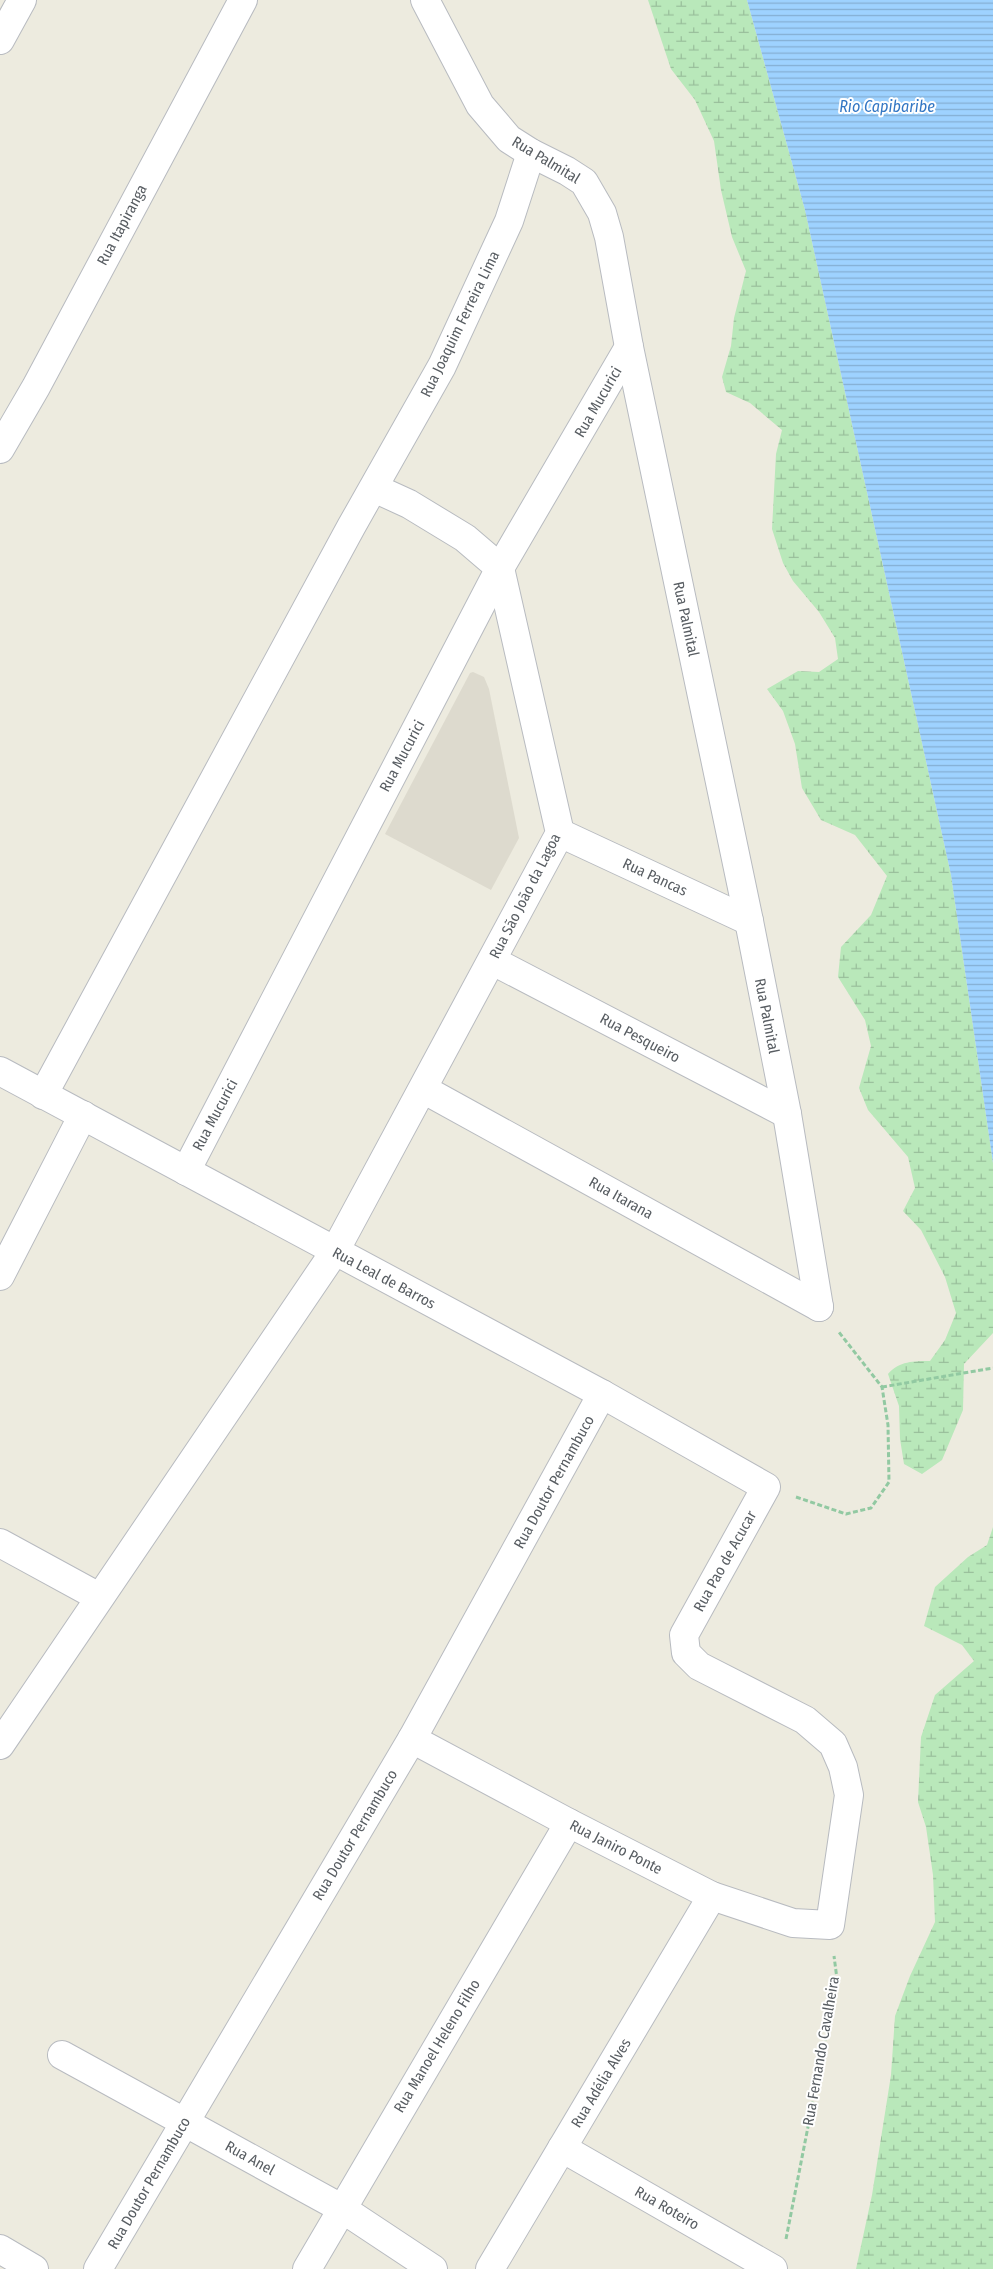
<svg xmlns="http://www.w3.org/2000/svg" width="993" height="2269" font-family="'Fira Sans Condensed',sans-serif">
	<defs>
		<pattern id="wetland-marsh" width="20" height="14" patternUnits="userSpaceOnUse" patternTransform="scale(1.25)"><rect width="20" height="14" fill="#b9e8ba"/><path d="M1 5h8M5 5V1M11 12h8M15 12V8" fill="none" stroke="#99bf9b"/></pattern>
		<pattern id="water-rules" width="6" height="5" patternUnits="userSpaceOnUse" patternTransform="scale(1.25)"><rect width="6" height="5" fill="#9ed2ff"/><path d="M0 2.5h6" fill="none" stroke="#84aed2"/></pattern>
	</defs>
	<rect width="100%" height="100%" fill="#edebdf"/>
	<polygon fill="#dddace" points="473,672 484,677 489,689 519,838 491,890 385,834 470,673"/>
	<g fill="url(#wetland-marsh)">
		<path d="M648 0H747L805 210 951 875 993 1163V1333L964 1364 963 1410 942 1460 922 1474 904 1464 900 1439 899 1406 888 1374C899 1361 914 1361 930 1361L945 1340 956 1313 945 1277 921 1230 903 1211 915 1188 908 1157 868 1110 859 1088 871 1046 865 1020 838 977 841 947 871 915 887 876 855 835 821 820 802 788 795 744 783 711 767 689 798 671 819 672 838 659 835 638 819 612 793 581 783 563 772 529 776 454 782 430 750 403 726 392 722 377 731 346 734 318 746 271 732 237 721 190 714 141 695 100 671 69Z"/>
		<polygon points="993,1527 993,2269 856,2269 872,2195 891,2075 895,2016 910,1976 935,1922 933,1875 926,1827 918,1802 921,1737 935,1695 974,1661 962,1645 924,1626 935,1587 968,1557 987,1545"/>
	</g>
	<polygon fill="url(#water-rules)" points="747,0 993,0 993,1163 951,875 805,210"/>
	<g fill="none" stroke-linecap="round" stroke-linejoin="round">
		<g stroke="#b8bbc0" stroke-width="30">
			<g id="street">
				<polyline points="425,0 480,105 509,139 531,153 567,171 584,182 602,213 609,237 629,347 749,921 787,1114 819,1307"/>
				<polyline points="0,40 22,0"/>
				<polyline points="0,449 36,387 243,0"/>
				<polyline points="560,833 749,921"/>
				<polyline points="493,961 787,1114"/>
				<polyline points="0,1071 602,1394 766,1487 684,1635 686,1653 699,1666 805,1720 833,1744 843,1767 849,1795 830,1925 793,1923 712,1896 569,1823 412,1739"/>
				<polyline points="423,1089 819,1307"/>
				<polyline points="43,1095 351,527 442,366 509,221 531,153"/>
				<polyline points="186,1171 500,568 629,347"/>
				<polyline points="0,1276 83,1115"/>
				<polyline points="0,1543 99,1597"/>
				<polyline points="0,1745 335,1251 560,833 500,568 465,538 409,504 374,488"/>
				<polyline points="62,2055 341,2208 433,2269"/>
				<polyline points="562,2148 773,2269"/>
				<polyline points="0,2249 34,2269"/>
				<polyline points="98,2269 412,1739 602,1394"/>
				<polyline points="307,2269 569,1823"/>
				<polyline points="490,2269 712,1896"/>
			</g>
		</g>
		<g stroke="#92c9a2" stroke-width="3" stroke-dasharray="5 2.5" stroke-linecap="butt">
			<polyline points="882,1387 993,1368"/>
			<polyline points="796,1497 846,1514 871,1508 889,1482 888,1425 882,1387 838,1331"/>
			<polyline points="786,2239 837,1979 834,1956"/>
		</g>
		<use href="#street" stroke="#fff" stroke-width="28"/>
	</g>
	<g text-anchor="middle" stroke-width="4" stroke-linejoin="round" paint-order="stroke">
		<g font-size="15" fill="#585d62" stroke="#fff">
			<text transform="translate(546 160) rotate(31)" y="5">Rua Palmital</text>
			<text transform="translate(122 225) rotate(-62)" y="5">Rua Itapiranga</text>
			<text transform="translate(460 324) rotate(-64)" y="5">Rua Joaquim Ferreira Lima</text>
			<text transform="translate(598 402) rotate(-60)" y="5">Rua Mucurici</text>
			<text transform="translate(686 619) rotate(78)" y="5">Rua Palmital</text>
			<text transform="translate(402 756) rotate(-62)" y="5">Rua Mucurici</text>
			<text transform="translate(655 877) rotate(25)" y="5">Rua Pancas</text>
			<text transform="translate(525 896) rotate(-63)" y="5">Rua São João da Lagoa</text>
			<text transform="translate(767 1016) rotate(79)" y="5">Rua Palmital</text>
			<text transform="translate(640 1038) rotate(28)" y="5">Rua Pesqueiro</text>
			<text transform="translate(215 1115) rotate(-62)" y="5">Rua Mucurici</text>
			<text transform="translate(621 1198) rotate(29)" y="5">Rua Itarana</text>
			<text transform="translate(384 1278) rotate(28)" y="5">Rua Leal de Barros</text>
			<text transform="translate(554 1482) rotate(-61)" y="5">Rua Doutor Pernambuco</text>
			<text transform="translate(725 1561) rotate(-61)" y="5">Rua Pao de Acucar</text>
			<text transform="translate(355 1835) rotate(-59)" y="5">Rua Doutor Pernambuco</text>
			<text transform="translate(616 1847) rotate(27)" y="5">Rua Janiro Ponte</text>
			<text transform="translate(437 2046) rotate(-59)" y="5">Rua Manoel Heleno Filho</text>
			<text transform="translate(821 2051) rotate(-80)" y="5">Rua Fernando Cavalheira</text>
			<text transform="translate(601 2083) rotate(-59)" y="5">Rua Adélia Alves</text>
			<text transform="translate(250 2158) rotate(29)" y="5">Rua Anel</text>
			<text transform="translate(149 2183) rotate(-60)" y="5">Rua Doutor Pernambuco</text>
			<text transform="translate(667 2208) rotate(30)" y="5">Rua Roteiro</text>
		</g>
		<g font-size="16" font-style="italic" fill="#3377c4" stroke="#fff">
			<text x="887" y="112">Rio Capibaribe</text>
		</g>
	</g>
</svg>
